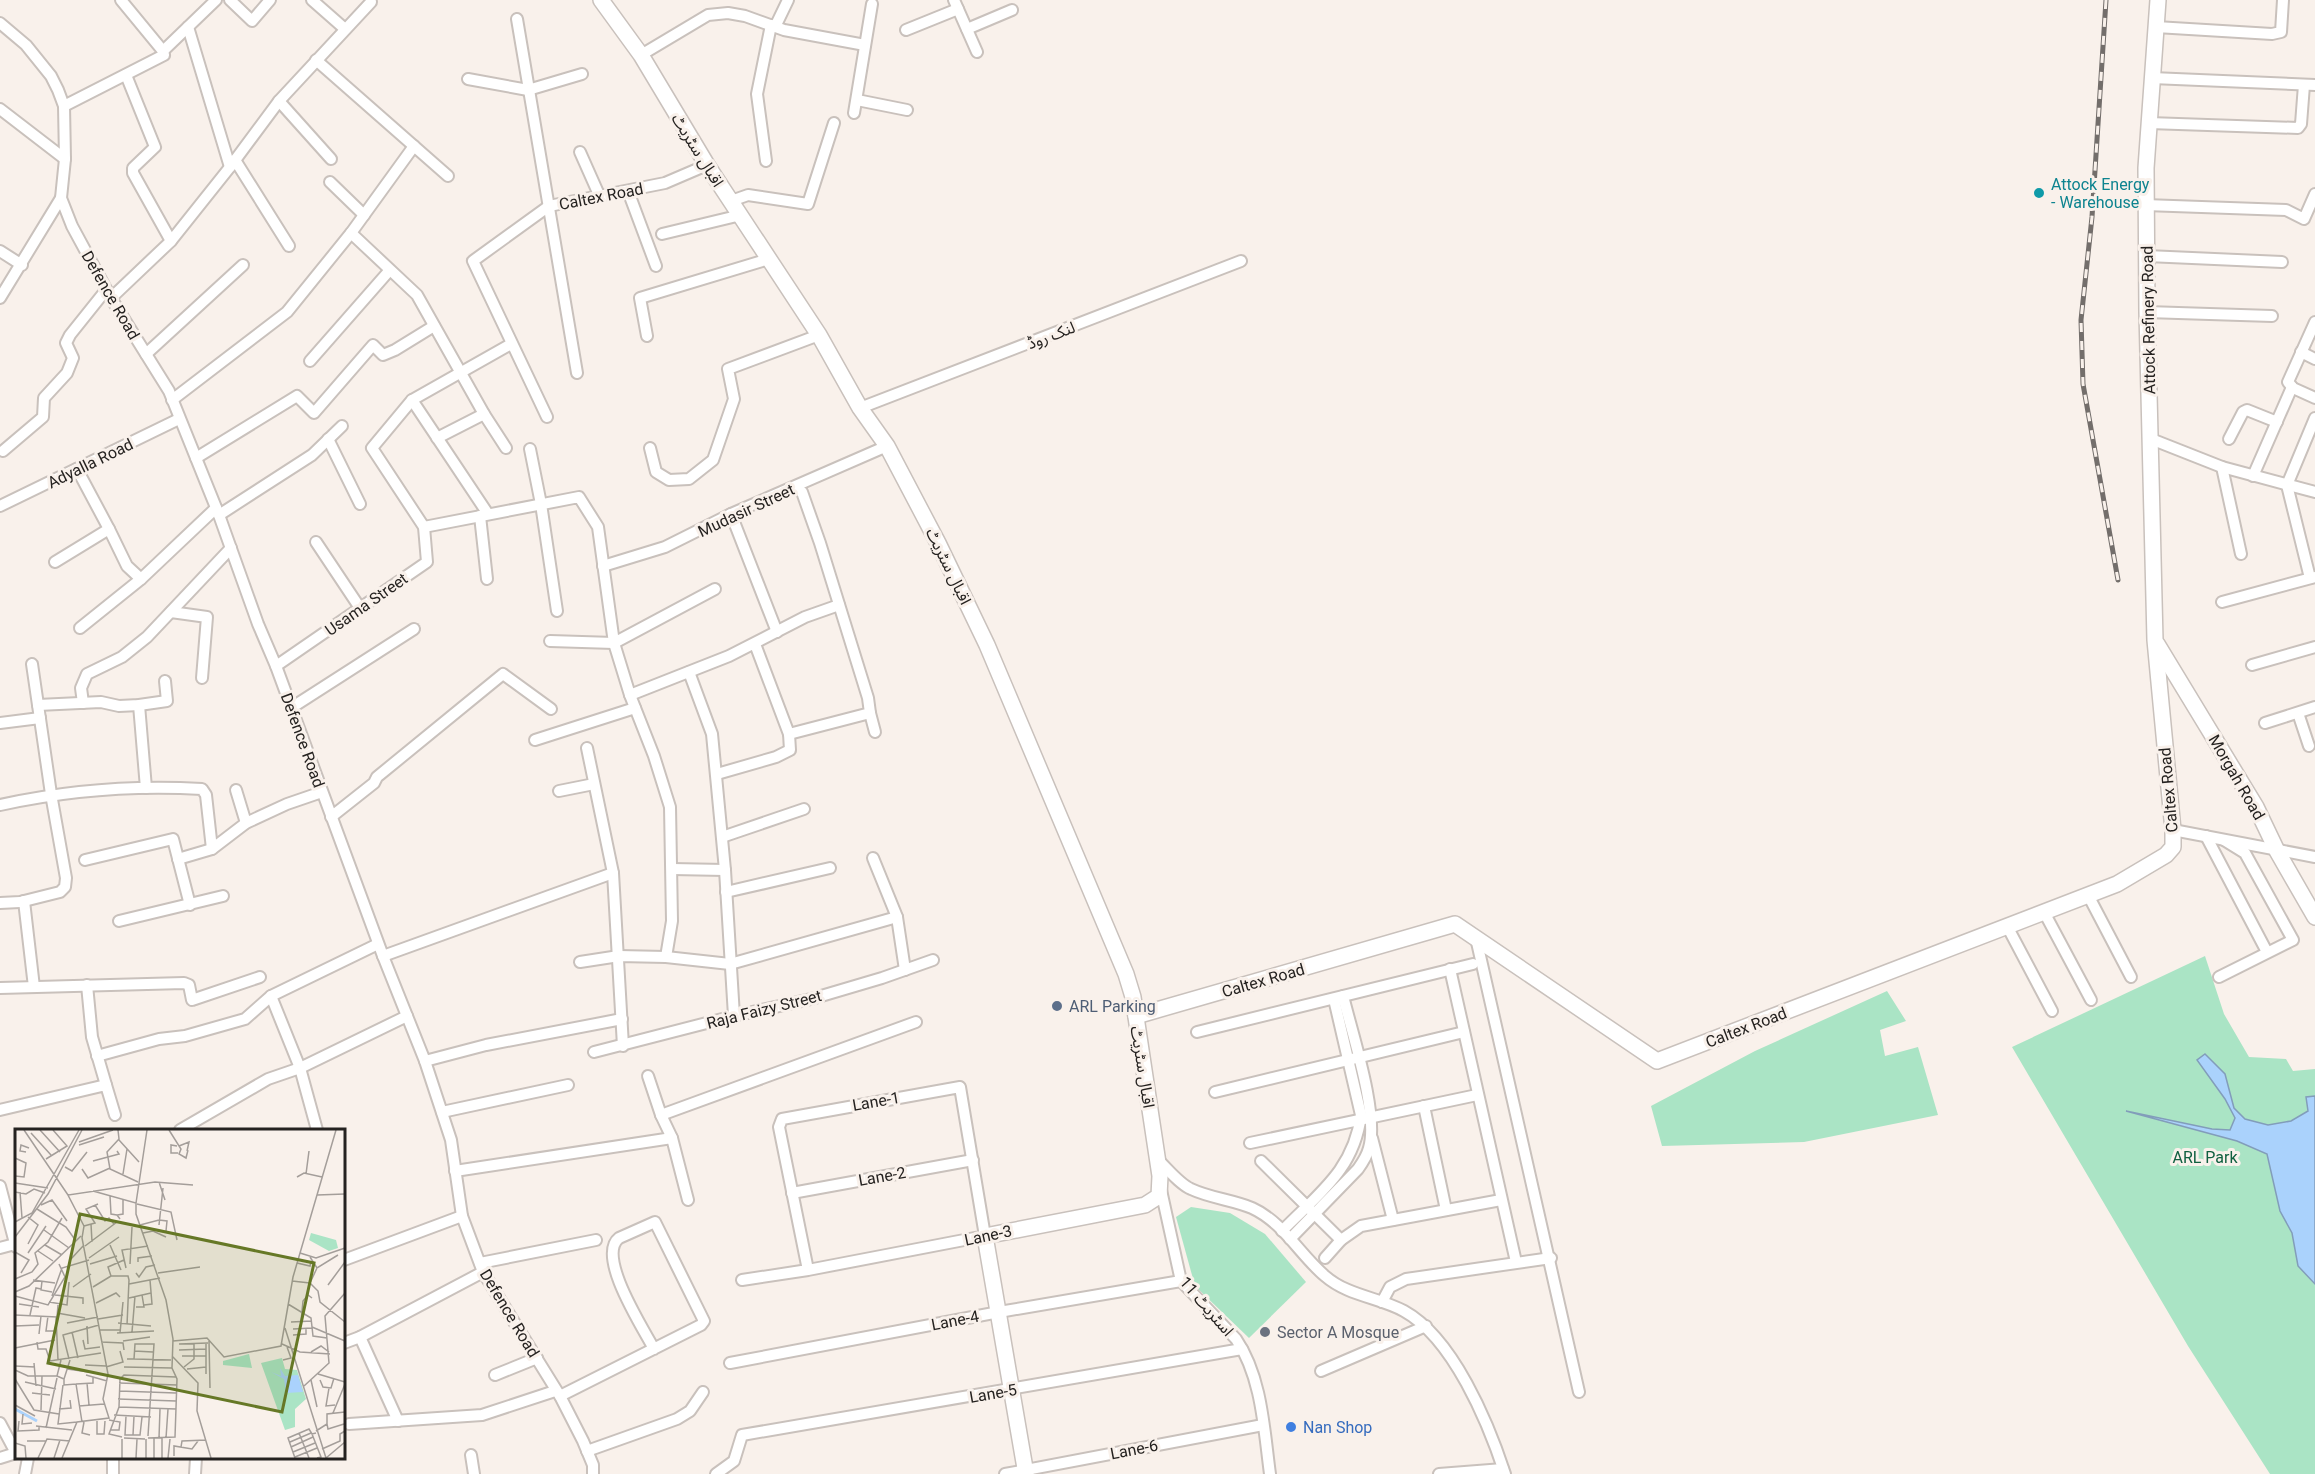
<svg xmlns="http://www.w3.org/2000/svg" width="2315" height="1474" font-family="Roboto,'Noto Sans Arabic',sans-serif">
	<rect width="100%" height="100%" fill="#f9f1eb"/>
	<g fill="#aae4c5">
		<polygon points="2205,956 2224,1014 2249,1057 2286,1059 2293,1071 2315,1069 2315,1474 2270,1474 2188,1346 2012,1047"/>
		<polygon points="1887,991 1906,1021 1880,1030 1885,1056 1918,1047 1938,1115 1804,1142 1662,1146 1651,1106 1755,1051"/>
		<polygon points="1191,1207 1230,1213 1265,1234 1306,1282 1249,1338 1195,1286 1176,1217"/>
	</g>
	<polygon fill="#aad2fc" stroke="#829dba" stroke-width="1.5" points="2205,1054 2225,1074 2234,1108 2245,1119 2268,1125 2291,1121 2308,1111 2306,1097 2315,1096 2315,1284 2298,1266 2292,1233 2280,1211 2267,1154 2237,1141 2126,1111 2212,1129 2230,1130 2235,1118 2225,1099 2197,1060"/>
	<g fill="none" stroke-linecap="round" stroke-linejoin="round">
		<g stroke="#c9c1bc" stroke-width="14">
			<g id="street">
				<polyline points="230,0 252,21 270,0"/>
				<polyline points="312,0 345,29"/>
				<polyline points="954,0 977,52"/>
				<polyline points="517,19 577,373"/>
				<polyline points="0,23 26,45 51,76 58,90 64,106 65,159 61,198 72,226 111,298 169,391 219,515 258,624 276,666 383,956 425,1061 451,1140 462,1216 483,1272 560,1396 583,1441 593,1465 593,1474"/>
				<polyline points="188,27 230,167"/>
				<polyline points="775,27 788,0"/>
				<polyline points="2156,27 2272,34 2281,32 2283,0"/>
				<polyline points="967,29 1012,10"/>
				<polyline points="906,30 958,9"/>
				<polyline points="163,51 216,0"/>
				<polyline points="641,55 708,15 728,13 745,16 784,30 865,45"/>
				<polyline points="316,60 448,176"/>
				<polyline points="126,75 155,147 133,168 133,173 171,241"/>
				<polyline points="2152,78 2315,85"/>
				<polyline points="468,79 528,90 582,74"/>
				<polyline points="857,100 907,110"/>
				<polyline points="279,101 331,159"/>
				<polyline points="64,106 164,55 163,51 121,0"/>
				<polyline points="0,109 65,159"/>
				<polyline points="854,113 872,4"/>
				<polyline points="2149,123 2298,128 2301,124 2304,85"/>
				<polyline points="580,152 600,197"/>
				<polyline points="235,160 289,246"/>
				<polyline points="766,161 757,94 771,25"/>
				<polyline points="330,182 364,215"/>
				<polyline points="628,191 656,266"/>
				<polyline points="731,201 748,195 808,204 834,123"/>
				<polyline points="2145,205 2286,210 2304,219 2315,194"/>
				<polyline points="351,233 417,295 484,414 506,448"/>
				<polyline points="662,234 741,215"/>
				<polyline points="0,251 22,265"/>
				<polyline points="2147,256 2282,262"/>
				<polyline points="0,298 61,198"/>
				<polyline points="111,298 171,241 230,167 279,101 371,2"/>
				<polyline points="2147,312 2272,316"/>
				<polyline points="2315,322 2288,382 2293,388 2315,398"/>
				<polyline points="647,336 640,298 769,259"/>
				<polyline points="2301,352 2315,359"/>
				<polyline points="146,354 243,265"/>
				<polyline points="310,361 389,271"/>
				<polyline points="172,400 287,312 351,233 414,146"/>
				<polyline points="412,400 488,514"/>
				<polyline points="860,408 1241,261"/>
				<polyline points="547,417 473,261 549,206 665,183 707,165"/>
				<polyline points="437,438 484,414"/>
				<polyline points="328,439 360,504"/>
				<polyline points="2151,439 2222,467 2315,492"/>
				<polyline points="2229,439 2243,412 2247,410 2277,422"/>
				<polyline points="650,448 656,472 669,480 689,479 713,460 734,399 728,369 819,335"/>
				<polyline points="530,449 541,504 557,611"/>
				<polyline points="3,451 43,417 44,398 67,373 73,358 66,343 70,335 106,290"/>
				<polyline points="196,458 297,396 314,413 373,345 383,355 395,350 434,326"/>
				<polyline points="2222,467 2241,554"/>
				<polyline points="2253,476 2292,387"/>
				<polyline points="0,506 179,419"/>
				<polyline points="731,514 777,632"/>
				<polyline points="219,515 312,455 342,426"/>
				<polyline points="480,516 487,579"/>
				<polyline points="424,527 579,497 598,527 614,643 630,695 654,756 670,807 672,921 666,957"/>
				<polyline points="316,542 360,608"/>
				<polyline points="55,562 109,529 77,469"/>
				<polyline points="603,566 665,547 731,514 887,446"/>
				<polyline points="2310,578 2287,485 2315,418"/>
				<polyline points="141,579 216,508"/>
				<polyline points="2222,602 2315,577"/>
				<polyline points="171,612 207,617 202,678"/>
				<polyline points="80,628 141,579 127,566 109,529"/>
				<polyline points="550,641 614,643 715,589"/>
				<polyline points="2252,665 2315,647"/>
				<polyline points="276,666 427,562 424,527 372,448 412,400 511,344"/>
				<polyline points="689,672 712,734 725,870 734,1016"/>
				<polyline points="630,695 729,656 805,617 839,605"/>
				<polyline points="83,703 81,688 87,674 122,657 147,637 231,548"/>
				<polyline points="38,705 101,702 119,706 139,705 167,701 165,681"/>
				<polyline points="139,705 146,788"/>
				<polyline points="291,708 414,629"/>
				<polyline points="870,713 875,732"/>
				<polyline points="2298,713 2309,746"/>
				<polyline points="0,723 40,718"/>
				<polyline points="2265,723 2315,707"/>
				<polyline points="789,734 870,713 868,698 820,543 802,492 794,487"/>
				<polyline points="535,740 635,708"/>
				<polyline points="587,748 613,873 623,1046"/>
				<polyline points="717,774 776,757 790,750 789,734 755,644"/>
				<polyline points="236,790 246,823"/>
				<polyline points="559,791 594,784"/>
				<path d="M0 805C68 790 133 785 202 789L206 795 212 849"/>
				<polyline points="331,817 374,783 377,777 503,674 551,709"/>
				<polyline points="2173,830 2315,857"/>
				<polyline points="2206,836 2267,952"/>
				<polyline points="722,837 804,809"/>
				<polyline points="873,858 897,917 905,970"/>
				<polyline points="178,859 212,849 246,823 287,804 322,792"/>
				<polyline points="85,860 173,839 190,905"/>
				<polyline points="672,869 725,870"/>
				<polyline points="726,892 830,868"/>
				<polyline points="2088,895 2131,977"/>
				<polyline points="24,901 34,987"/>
				<polyline points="0,903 20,902 60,892 65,887 66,878 51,794 32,664"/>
				<polyline points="2044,912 2091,1000"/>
				<polyline points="119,921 223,896"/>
				<polyline points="2007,926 2052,1011"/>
				<polyline points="1476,938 1579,1392"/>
				<polyline points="383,956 613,873"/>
				<polyline points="580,962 619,956 666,957 730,964 897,917"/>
				<polyline points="1450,969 1516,1262"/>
				<polyline points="2219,977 2293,940 2245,853 2224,840"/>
				<polyline points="87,985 92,1037 106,1085"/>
				<polyline points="0,988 184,983 189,985 192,1000 260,977"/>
				<polyline points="271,996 300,1068 317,1130"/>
				<polyline points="1197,1032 1473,964"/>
				<polyline points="594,1052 734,1016 811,999 882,978 933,960"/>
				<polyline points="97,1056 159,1039 185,1036 245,1019 271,996 378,944"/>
				<polyline points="425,1061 486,1045 622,1019"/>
				<polyline points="648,1076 661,1115 672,1138"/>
				<polyline points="1215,1092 1464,1032"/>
				<polyline points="1424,1106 1446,1210"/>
				<polyline points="0,1110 106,1085 115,1115"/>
				<polyline points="442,1112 568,1085"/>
				<polyline points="661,1115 916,1022"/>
				<polyline points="180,1130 268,1079 300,1068 407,1016"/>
				<polyline points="1372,1138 1393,1220"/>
				<polyline points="1250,1143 1477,1095"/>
				<path d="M1157 1159C1167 1168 1179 1184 1191 1189 1210 1198 1233 1200 1252 1208 1283 1222 1300 1255 1325 1276 1348 1296 1378 1297 1404 1311 1453 1338 1488 1422 1505 1474"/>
				<polyline points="1261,1161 1341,1240"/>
				<polyline points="455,1171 672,1138 688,1200"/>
				<polyline points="0,1186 16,1247"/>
				<path d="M1161 1190 1181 1281 1236 1339C1262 1377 1264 1430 1270 1474"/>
				<polyline points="792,1193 973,1160"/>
				<path d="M1282 1231C1318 1194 1354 1170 1361 1115L1334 999"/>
				<path d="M1290 1239 1358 1169C1363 1162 1367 1156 1369 1148 1379 1114 1352 1033 1343 996"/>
				<polyline points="0,1248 15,1244"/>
				<polyline points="1325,1258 1341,1240 1361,1226 1501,1200"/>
				<polyline points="344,1260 462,1216"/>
				<polyline points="480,1263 596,1240"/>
				<polyline points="742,1280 808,1270 779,1127 782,1119 960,1087 985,1236 808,1270"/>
				<polyline points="1382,1302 1390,1287 1406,1279 1551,1258"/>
				<polyline points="360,1337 398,1421"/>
				<polyline points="344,1343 360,1337 483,1272"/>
				<polyline points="730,1363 999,1312 1181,1281"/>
				<polyline points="1321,1371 1426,1326"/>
				<polyline points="495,1375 537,1358"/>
				<path d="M560 1396 701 1325 704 1321 655 1222 619 1238C596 1256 643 1328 654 1349"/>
				<polyline points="0,1423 16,1453"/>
				<polyline points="349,1424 482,1415 555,1391"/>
				<polyline points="587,1451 677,1419 690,1411 703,1392"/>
				<polyline points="471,1455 474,1474"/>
				<polyline points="0,1458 16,1453"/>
				<polyline points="113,1458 113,1474"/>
				<polyline points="25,1474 28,1458"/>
				<polyline points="195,1474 196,1458"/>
				<polyline points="716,1474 734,1461 742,1435 1242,1349"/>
				<polyline points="1005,1474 1263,1425"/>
				<polyline points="1439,1474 1503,1469"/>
			</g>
		</g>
		<g stroke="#c9c1bc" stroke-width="18">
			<g id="secondary">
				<polyline points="601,0 641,55 707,165 819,335 860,408 887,446 938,543 987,645 1126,974 1133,997 1160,1176 1159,1196 1145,1205 985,1236 1026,1474"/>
				<polyline points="2157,644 2256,807 2277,851 2315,917"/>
				<polyline points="1136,1016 1455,924 1657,1061 2117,884 2166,855 2173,847 2173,830 2155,640 2147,312 2146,168 2158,0"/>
			</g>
		</g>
		<use href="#street" stroke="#fff" stroke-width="10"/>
		<use href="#secondary" stroke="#fff" stroke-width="15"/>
		<g stroke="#736e6b" stroke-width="5">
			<polyline id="rail" points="2106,0 2092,217 2081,320 2083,384 2118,580"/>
		</g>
		<use href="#rail" stroke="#f9f1eb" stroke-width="3" stroke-dasharray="9" stroke-linecap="butt"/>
	</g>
	<circle fill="#0f9aa8" stroke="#f9f1eb" stroke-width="2" cx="2039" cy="193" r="6"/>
	<circle fill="#5c6f8a" stroke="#f9f1eb" stroke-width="2" cx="1057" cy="1006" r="6"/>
	<circle fill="#6b7280" stroke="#f9f1eb" stroke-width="2" cx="1265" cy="1332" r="6"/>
	<circle fill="#3f7fe0" stroke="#f9f1eb" stroke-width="2" cx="1291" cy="1427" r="6"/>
	<g text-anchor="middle" stroke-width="6" stroke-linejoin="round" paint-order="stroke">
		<g font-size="16" fill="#252220" stroke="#f9f1eb">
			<text transform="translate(698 150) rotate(58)" y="6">اقبال سٹریٹ</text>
			<text transform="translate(601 196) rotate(-11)" y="6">Caltex Road</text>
			<text transform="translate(111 295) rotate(60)" y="6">Defence Road</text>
			<text transform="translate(2148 320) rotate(-91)" y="6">Attock Refinery Road</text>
			<text transform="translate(1051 335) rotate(-21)" y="6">لنک روڈ</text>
			<text transform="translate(90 463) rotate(-26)" y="6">Adyalla Road</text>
			<text transform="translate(746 510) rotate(-25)" y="6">Mudasir Street</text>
			<text transform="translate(949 566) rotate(64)" y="6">اقبال سٹریٹ</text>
			<text transform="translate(366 604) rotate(-35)" y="6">Usama Street</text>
			<text transform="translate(303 740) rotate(70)" y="6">Defence Road</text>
			<text transform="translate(2237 777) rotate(60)" y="6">Morgah Road</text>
			<text transform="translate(2168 790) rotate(-95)" y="6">Caltex Road</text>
			<text transform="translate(1263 980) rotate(-16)" y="6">Caltex Road</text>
			<text transform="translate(764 1009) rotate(-14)" y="6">Raja Faizy Street</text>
			<text transform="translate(1746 1027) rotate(-21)" y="6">Caltex Road</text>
			<text transform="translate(1143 1067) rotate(81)" y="6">اقبال سٹریٹ</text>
			<text transform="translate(876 1101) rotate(-10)" y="6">Lane-1</text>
			<text transform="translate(882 1176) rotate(-10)" y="6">Lane-2</text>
			<text transform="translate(988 1235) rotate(-12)" y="6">Lane-3</text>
			<text transform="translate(1207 1306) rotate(49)" y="6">اسٹریٹ 11</text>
			<text transform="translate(510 1313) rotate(59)" y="6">Defence Road</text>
			<text transform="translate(955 1320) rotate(-11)" y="6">Lane-4</text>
			<text transform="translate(993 1393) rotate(-10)" y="6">Lane-5</text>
			<text transform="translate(1134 1449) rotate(-11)" y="6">Lane-6</text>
		</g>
		<g font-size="16" fill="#0d838f" stroke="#f9f1eb" text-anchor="start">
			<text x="2051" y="190">Attock Energy<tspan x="2051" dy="18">- Warehouse</tspan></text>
		</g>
		<g font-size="16" fill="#4e5e75" stroke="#f9f1eb" text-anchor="start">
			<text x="1069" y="1012">ARL Parking</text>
		</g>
		<g font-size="16" fill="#106040" stroke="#f9f1eb">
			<text x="2205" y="1163">ARL Park</text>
		</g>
		<g font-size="16" fill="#5b616d" stroke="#f9f1eb" text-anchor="start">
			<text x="1277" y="1338">Sector A Mosque</text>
		</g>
		<g font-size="16" fill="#366cbe" stroke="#f9f1eb" text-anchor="start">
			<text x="1303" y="1433">Nan Shop</text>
		</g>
	</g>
	<g transform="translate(15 1129)">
		<rect width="330" height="330" fill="#f9f1eb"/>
		<path d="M296 104 321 111 323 119 314 122 294 111ZM234 225 237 239 208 236V232ZM267 229 270 240 282 241 291 270 280 280V298L270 301 246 234Z" fill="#aae4c5"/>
		<path d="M265 239 270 247 283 246 288 263 271 264 269 250 256 243 266 247Z" fill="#aad2fc"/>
		<path fill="none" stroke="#aad2fc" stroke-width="3" d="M0 280 22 292"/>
		<path fill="none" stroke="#a49e9a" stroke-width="1.5" d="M9 1 53 66M25 1 45 23M103 1 104 10 92 23 95 40 123 53M154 1 166 20 164 25 171 29 173 21M16 4 36 26M104 11 124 33M64 13 98 1M64 16 89 8M162 17 156 16V24H163M164 17 174 13 172 22M11 23 5 22 6 16 14 19M0 29 11 34 9 48 0 47M31 30 52 17 38 1M78 32 104 25 102 22M50 38 57 42 72 23M67 40 73 49 95 39M108 45 112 20M291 45 294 22M282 48 289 44 307 48M144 53 150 71M0 54 33 59M78 62 121 74V85L151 171 158 210 157 239 162 250 160 308 133 309M0 63 11 65 19 60 30 64M5 63 7 89M302 66 330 65M95 67 96 85 102 86M121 74 132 1M122 75 156 83 162 111M26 76 37 71 52 92M80 76 90 92 94 89 99 95M22 80 51 98 61 112M13 88 23 96 13 115M105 90 102 86 108 85V71M0 93 17 84 64 1M76 95 77 113M125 96 144 91 152 92 151 102M144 96 148 59M69 97 80 94 71 80 83 75M29 101 54 119M128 104 138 102 151 108M0 108 33 65 67 1M30 116 47 126M95 116 106 141M70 117 102 93M23 122 38 132M0 123 14 131 6 144M13 124 31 97M285 124 301 129 330 119M295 128 302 139 323 126M74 129 104 108M56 130 69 116M123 133V129L137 127M282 134 295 137 296 132M75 135 102 127M115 135 117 98M111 139 107 121 133 117M302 139 295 154 303 162 305 173 330 193M121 144 124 148 131 138 140 136M143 144 185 138M96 147H113L114 151 112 196M96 147 93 138 109 131M0 150 17 143 23 135 20 124 33 113 47 89M18 151 40 154M27 152 26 161 37 163M277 152 295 154M114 155 145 149M313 156 330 133M58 158 76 145M78 158 96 147M0 163 14 157 66 107M40 166 68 169V175M0 167 33 176 50 148 44 135M37 167 47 139 74 131M114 169 136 164M34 173 52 176 54 153M81 174 101 164 105 168M4 175 24 178M273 175 296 189 298 207 312 209M129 176 137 175 135 151M121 178H129L127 166M42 184 70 189M0 186 42 188 43 176M15 186 21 159 26 160M33 187 31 202H39M41 188 43 231M83 190 108 186M276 193 297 192M286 193 288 172 293 166 297 169M52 194 83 188M103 194 136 197M0 197 24 196M72 197 73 215M297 198 330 212M270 199 311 329M278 200 297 199M85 201H106M57 203 63 229M117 203 120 167M102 204 139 202M105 204 108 173M24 205 26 187M278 206 291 205V199M68 211 70 220 85 218M108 212 135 208M158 212 192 209 209 228 266 217 278 148 321 1M194 212 195 259M22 213 23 220H31L35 232 86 224M86 213 108 214 109 221M191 214V245M164 215 193 214M267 215 285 223 315 225M0 219 40 211M164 221 191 220M119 222 138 223M296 223 306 217 314 223M157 227 183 254 182 282 196 329M167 227H191M54 230 48 206 84 196M112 230H119L120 215H139L133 307M119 230 156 231M268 231 276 229 272 218M19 234 21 257M70 236 91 237M0 237 20 238M91 238 108 233 105 222M109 238 157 239M169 238 179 230V214M52 240 74 243M172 240 191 238M0 241 13 247H42L46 231M303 245 330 253M71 246 92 252M42 247 49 250V256L61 255 67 293M0 250 19 281 44 285M49 250 55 231M296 251 302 278M305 251 308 258 316 259 319 249M10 253 41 260M72 254 74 276M104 254 162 256M61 255 78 254V248M48 256 43 295 62 293M289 257 314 234 310 187 330 164M314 259 311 277 320 276M104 262 161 264M17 264 35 266M103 270 161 272M0 276 20 287M64 277 89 275M104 278 161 280M44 280 56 279 55 271M26 281 27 247M318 284 330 255M8 285 7 295 17 294M99 286 136 288M111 287 110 306H125L127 288M94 291 105 293 104 301H95M4 292 3 302 24 301V298M82 292V305H89L90 292M69 293 67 304 75 306M312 295 313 300 329 295M21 297 57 301M31 299 42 249M301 302 312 295V285L330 283M284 304 294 329M297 305 306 328 302 329M118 306 119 287M107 308 94 305 104 278 105 250 109 246 161 248M109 309 130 310M144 309 145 280M151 309 153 280M12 312H31M275 313 296 304M0 314 10 317 11 329M166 318 167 312 191 311M276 318 298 308M307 320 325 312V305L330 302M278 323 300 314M159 327V317L177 320 183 312M280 328 302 319M23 329 32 310 55 312M39 329 45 311M47 329 62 293 94 289 88 270 93 245 67 109 69 97 53 66 140 53 178 56M107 329V310M121 329 122 310M131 329V310M139 329V309M147 329V309M153 329 155 310M280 329 273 309 294 300 297 305 301 304M311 329 330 313"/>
		<path fill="#667826" fill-opacity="0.15" stroke="#667826" stroke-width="3" d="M65 85 299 134 267 283 33 234Z"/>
		<rect width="330" height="330" fill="none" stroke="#252220" stroke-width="3"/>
	</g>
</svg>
